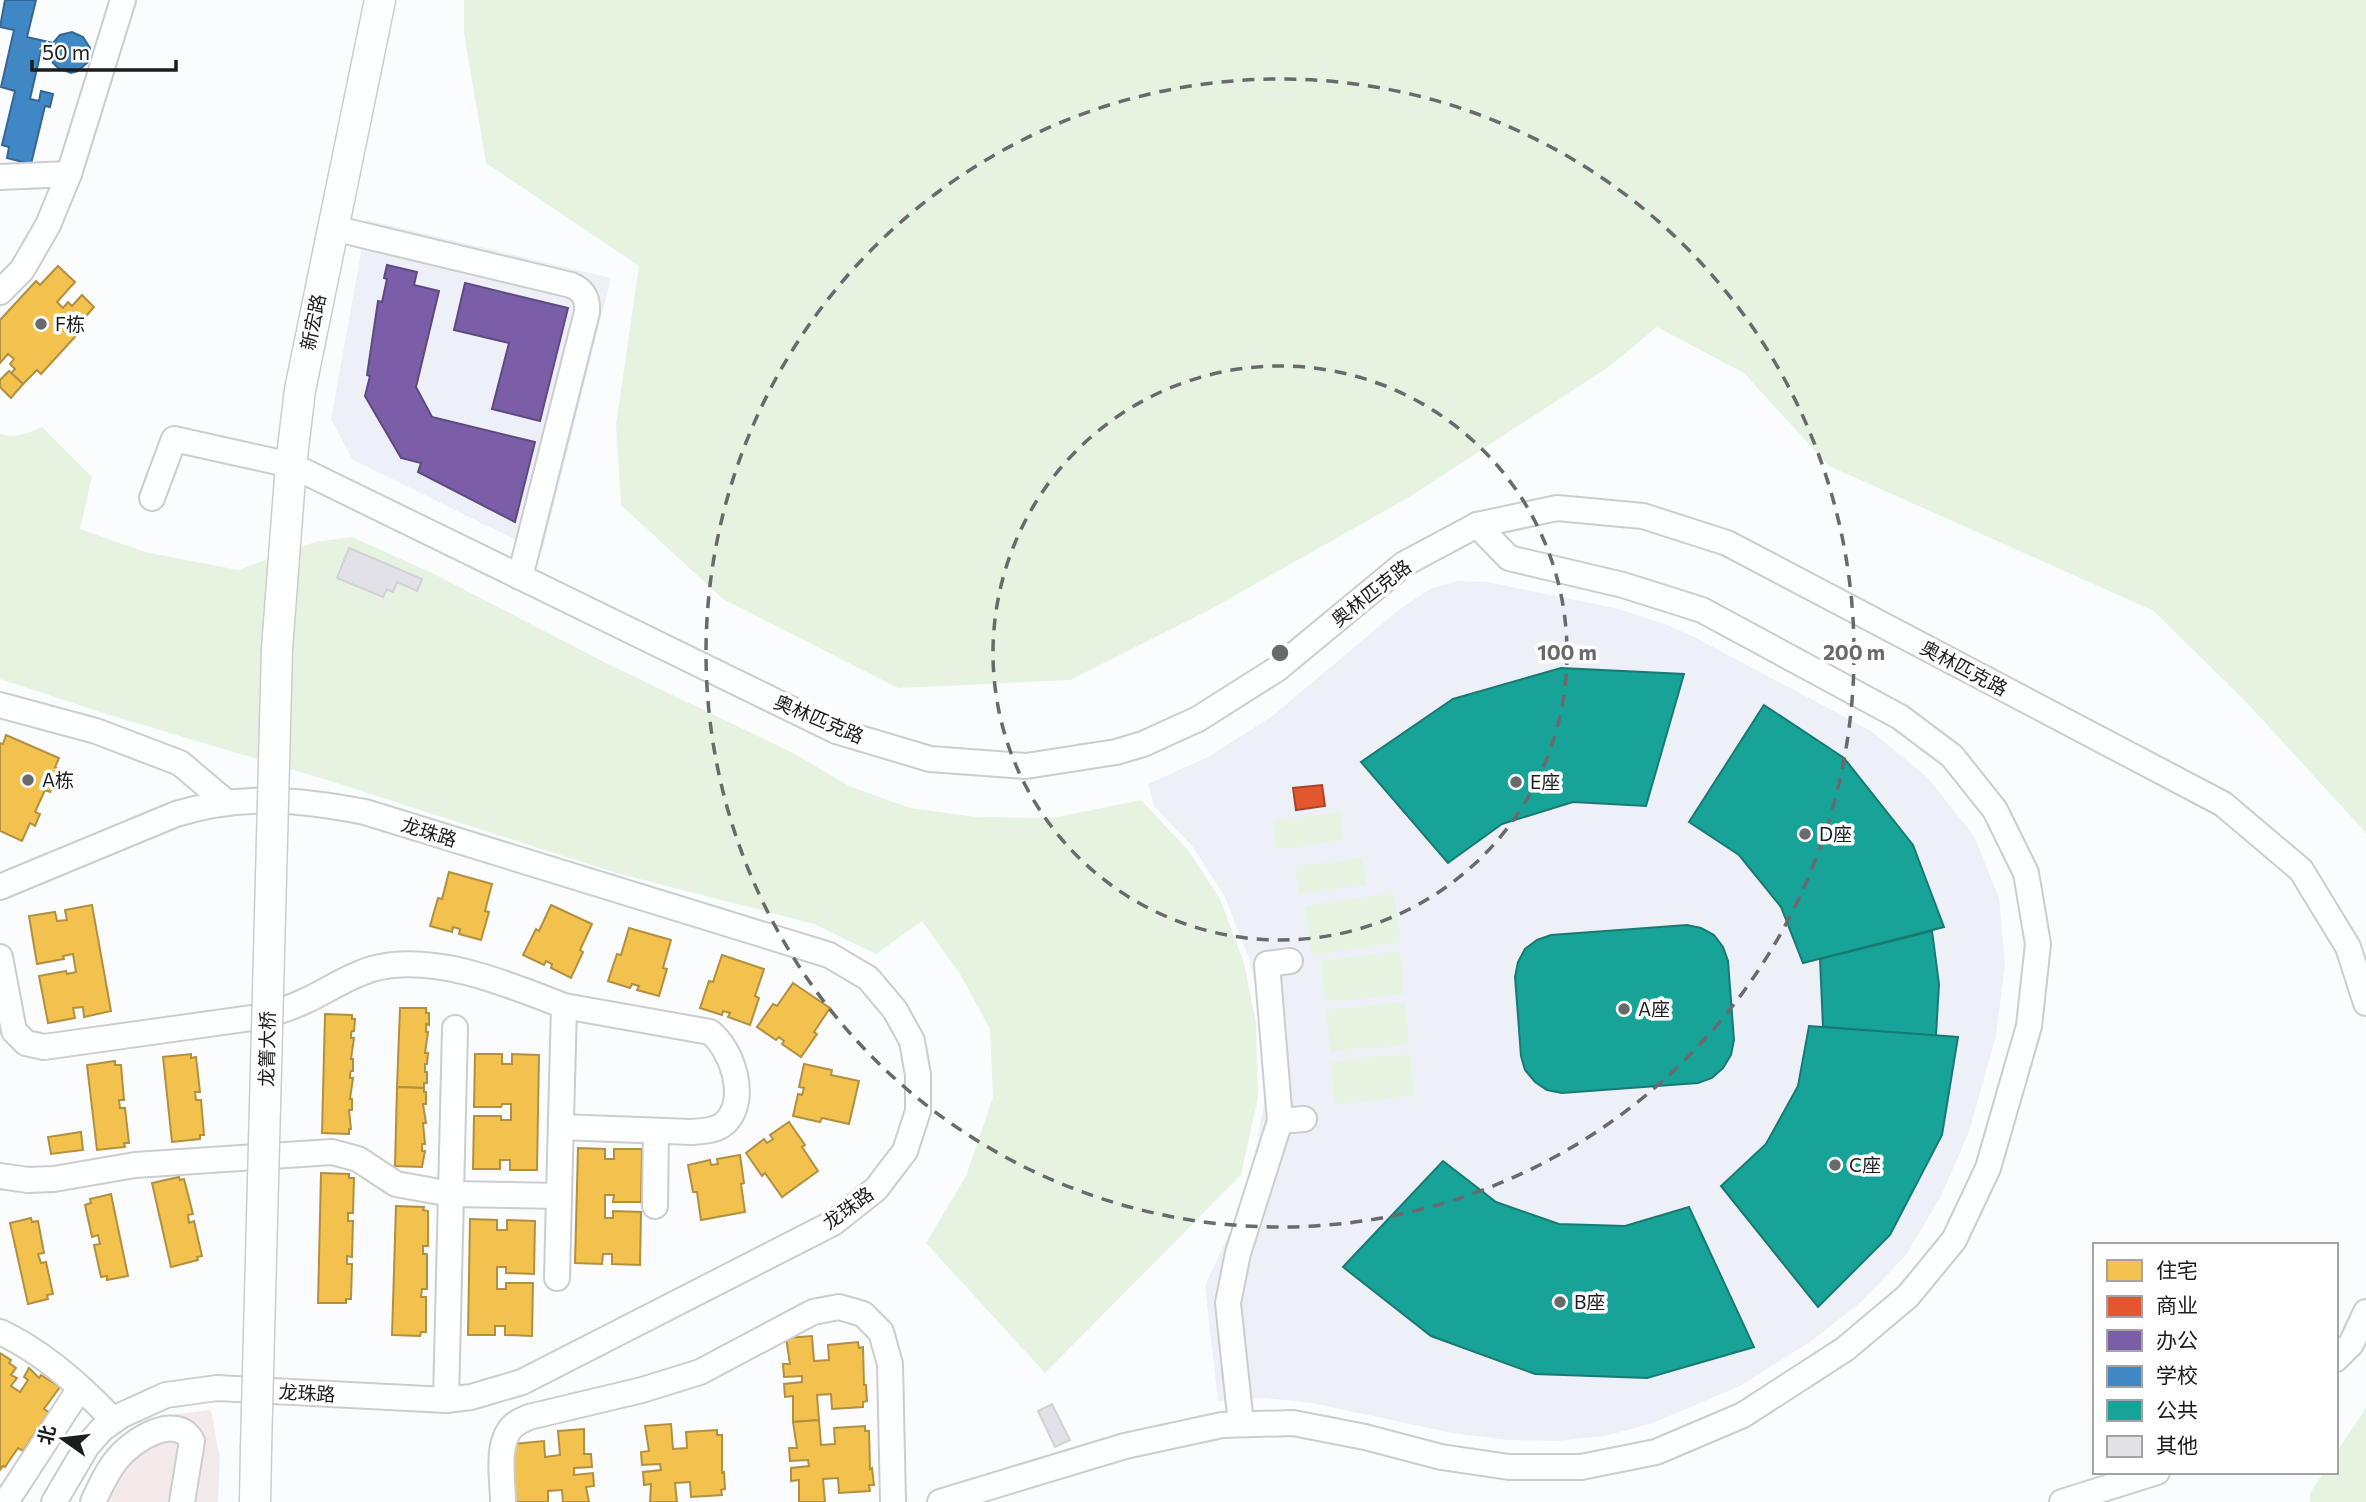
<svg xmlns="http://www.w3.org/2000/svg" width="2366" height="1502" font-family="Commissioner,'Noto Sans SC',sans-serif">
	<rect width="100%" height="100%" fill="#fbfcfe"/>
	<g fill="#eef0f8">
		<polygon points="367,220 611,278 542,553 352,459 331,419"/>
		<polygon points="1457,581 1487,582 1615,608 1665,624 1696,638 1871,731 1928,778 1974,836 1999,898 2005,964 1996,1036 1969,1132 1940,1198 1906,1255 1861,1302 1810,1342 1740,1386 1653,1423 1605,1436 1557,1441 1508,1440 1452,1433 1312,1403 1265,1398 1218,1401 1205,1286 1233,1225 1254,1160 1266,1091 1263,1022 1250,961 1225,897 1193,847 1154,806 1148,784 1210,756 1271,717 1400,609 1430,589"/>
	</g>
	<polygon fill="#f3ebeb" points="211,1410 220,1459 218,1502 81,1502 101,1462 146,1423 168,1415"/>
	<g fill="#e6f3e0">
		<polygon points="464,0 2366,0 2366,833 2249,705 2154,611 1829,466 1744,373 1657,327 1610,366 1411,496 1211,609 1070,680 898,688 723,599 621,505 616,425 639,266 486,163 464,33"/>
		<path d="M42 427 92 477 80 529 145 552 238 570 315 542 352 537 434 574 608 664 793 753 849 786 910 808 976 817 1053 818 1141 800 1188 850 1220 899 1244 963 1256 1023 1258 1098 1241 1175 1045 1373 926 1243 966 1176 993 1097 990 1029 960 974 922 921 876 954 814 924 616 873 330 781 106 714 0 679V434C16 438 27 434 42 427Z"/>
		<polygon points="1340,812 1344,840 1277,849 1273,821"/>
		<polygon points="1362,858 1366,885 1299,894 1295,867"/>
		<polygon points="1394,893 1401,942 1312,955 1305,906"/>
		<polygon points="1400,952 1404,994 1325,1002 1321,960"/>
		<polygon points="1405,1002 1409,1044 1330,1052 1326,1010"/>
		<polygon points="1410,1053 1414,1096 1335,1104 1331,1062"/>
		<polygon points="2366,1408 2366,1502 2310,1502 2310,1493 2324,1472 2336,1472 2336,1453"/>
	</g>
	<g fill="#f2c14e" stroke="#b2903f" stroke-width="2">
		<polygon points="58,266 75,282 57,302 63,308 68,302 72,306 82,295 94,307 81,322 85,326 41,374 37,370 23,384 11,373 15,369 10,364 14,359 8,354 0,363 0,320 36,281 40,285"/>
		<polygon points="9,371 23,384 11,398 0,387 0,380"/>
		<polygon points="6,735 59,758 55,767 60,770 50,792 45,790 35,812 40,814 35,826 30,823 22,841 0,831 0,743 3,744"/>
		<polygon points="449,872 492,884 485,911 489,912 481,940 459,934 460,929 453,927 452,932 430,926 438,898 442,899"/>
		<polygon points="92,905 111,1011 84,1017 83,1007 73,1008 75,1018 48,1023 39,976 66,971 67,974 76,972 73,954 63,956 64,959 37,964 29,916 55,912 57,921 67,920 65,910"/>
		<polygon points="551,905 592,924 580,950 583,952 571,978 551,968 552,964 546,961 544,965 523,955 536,929 539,931"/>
		<polygon points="629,928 671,940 663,968 667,969 659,996 637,990 639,986 632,984 630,988 608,981 617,954 621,955"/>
		<polygon points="722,955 764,969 755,996 759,998 750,1025 728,1017 730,1013 723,1011 722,1015 700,1008 709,981 713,982"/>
		<polygon points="793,983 830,1008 814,1032 817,1034 801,1057 782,1044 784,1041 779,1037 776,1040 757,1027 773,1004 777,1006"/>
		<polygon points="400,1008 426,1008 426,1013 429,1013 429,1025 426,1024 426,1032 428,1032 425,1053 428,1053 427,1064 425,1064 425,1072 427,1072 427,1083 424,1083 424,1088 397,1087"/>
		<polygon points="325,1014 352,1015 352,1019 355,1019 354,1031 352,1031 351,1034 351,1038 354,1038 351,1059 353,1059 353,1071 351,1071 350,1074 350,1078 353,1078 350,1099 352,1099 352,1110 349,1110 351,1129 349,1129 349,1134 322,1133"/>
		<polygon points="191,1054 191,1058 196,1057 200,1092 195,1092 196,1100 201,1100 204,1135 200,1135 200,1139 172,1142 163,1057"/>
		<polygon points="475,1054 502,1054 502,1064 512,1064 512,1054 539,1055 537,1170 510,1170 510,1160 500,1160 500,1169 473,1169 474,1116 501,1116 501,1120 511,1120 511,1104 502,1104 501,1107 474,1107"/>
		<polygon points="115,1061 115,1065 121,1065 124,1100 119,1100 120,1108 125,1108 129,1143 124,1143 125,1147 97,1150 87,1065"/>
		<polygon points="804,1064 832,1070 831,1075 859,1081 849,1124 822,1118 820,1122 793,1116 798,1094 802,1095 804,1088 799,1087"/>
		<polygon points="397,1087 424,1088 424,1092 426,1092 426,1104 423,1104 426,1123 423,1123 425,1144 422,1144 422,1151 425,1151 422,1167 395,1166"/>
		<polygon points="789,1122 805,1145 802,1147 818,1171 782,1197 765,1173 762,1176 746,1153 764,1139 767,1143 773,1139 770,1135"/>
		<polygon points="81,1132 83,1150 51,1154 48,1137"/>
		<polygon points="578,1148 605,1149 605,1159 614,1159 614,1149 642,1149 641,1202 613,1202 614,1195 605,1195 605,1218 613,1218 613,1211 641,1212 640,1265 612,1264 612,1254 603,1254 602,1264 575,1263"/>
		<polygon points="740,1155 744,1183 741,1184 745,1212 701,1220 697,1192 693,1192 688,1165 710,1160 711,1165 718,1164 717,1159"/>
		<polygon points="321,1173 349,1174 349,1178 354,1178 353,1213 348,1213 348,1221 353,1221 352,1257 347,1256 347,1264 352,1264 351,1299 346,1299 346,1303 318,1303"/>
		<polygon points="179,1177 180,1180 184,1179 193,1214 188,1215 189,1223 194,1221 202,1256 197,1257 198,1260 171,1267 152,1183"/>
		<polygon points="111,1194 128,1276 107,1280 107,1276 101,1277 94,1245 100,1244 98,1235 92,1237 85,1205 91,1203 90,1199"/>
		<polygon points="396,1206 424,1207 423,1210 428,1211 428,1246 423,1246 423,1254 427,1254 427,1289 422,1289 421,1297 426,1297 426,1332 421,1332 420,1336 392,1335"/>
		<polygon points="31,1218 32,1222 38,1221 44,1253 38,1254 41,1263 46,1262 53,1294 47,1295 48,1299 28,1304 10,1223"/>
		<polygon points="470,1219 497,1220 497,1230 507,1230 507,1220 535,1221 534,1274 506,1273 506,1267 497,1267 497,1289 506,1289 506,1283 533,1283 532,1336 505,1335 505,1326 495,1326 495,1335 468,1335"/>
		<polygon points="812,1336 814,1361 829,1360 828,1345 858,1342 859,1348 863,1347 864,1385 866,1385 867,1401 863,1402 863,1407 832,1409 831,1394 817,1395 819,1420 793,1422 793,1396 785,1397 784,1384 802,1382 802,1376 784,1377 783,1364 790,1364 786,1338"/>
		<polygon points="0,1353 11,1360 9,1363 16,1368 11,1375 17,1378 11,1386 20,1392 28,1380 24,1377 29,1368 39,1378 41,1375 60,1387 44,1409 49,1412 23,1451 18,1448 5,1467 3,1466 0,1470"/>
		<polygon points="819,1420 821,1445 835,1444 834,1428 865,1426 865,1431 869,1431 870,1469 872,1468 874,1485 869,1485 870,1491 839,1493 838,1478 823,1479 825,1502 799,1502 799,1480 791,1481 791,1468 809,1466 808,1460 790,1461 789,1448 797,1448 793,1422"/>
		<polygon points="671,1424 673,1449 687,1448 686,1432 717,1430 717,1435 722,1435 722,1473 724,1472 725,1489 721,1490 722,1495 691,1497 690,1482 675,1483 677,1502 650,1502 651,1484 644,1485 643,1472 661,1470 660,1464 642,1465 641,1452 649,1451 645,1426"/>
		<polygon points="584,1429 584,1454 591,1454 592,1467 574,1468 574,1475 593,1473 594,1486 586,1487 589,1502 563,1502 562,1490 548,1491 548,1502 513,1502 513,1444 544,1441 545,1457 560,1455 558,1431"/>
	</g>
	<polygon fill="#e4572e" stroke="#a84529" stroke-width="2" points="1322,785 1325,806 1296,810 1293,788"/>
	<g fill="#7b5ea7" stroke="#5e4a7e" stroke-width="2">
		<polygon points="387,265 417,272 414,285 439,291 416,387 432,417 535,442 515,522 418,472 421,463 401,458 365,396 370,376 367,375 378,301 382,302 387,279 384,278"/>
		<polygon points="465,283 568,308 540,421 492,409 509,343 454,330"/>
	</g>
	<polygon fill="#3f88c5" stroke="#346893" stroke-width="2" points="5,0 36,0 27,37 53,43 60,35 72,32 83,37 90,48 88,62 78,71 71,73 58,68 53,63 50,53 41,51 30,99 39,101 41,91 53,94 50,107 45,106 31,164 7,158 9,147 2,145 15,91 1,87 14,30 0,27"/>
	<g fill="#17a398" stroke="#187a73" stroke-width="2">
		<polygon points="1561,668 1684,674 1646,806 1573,802 1502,824 1448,863 1361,762 1453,699"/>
		<polygon points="1764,705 1844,758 1913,845 1944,927 1803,963 1781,907 1739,855 1689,822"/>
		<polygon points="1687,925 1701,928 1714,935 1723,947 1728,961 1734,1040 1731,1055 1723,1068 1712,1078 1698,1083 1562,1093 1547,1090 1535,1082 1525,1070 1521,1056 1518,1016 1515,977 1518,962 1525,949 1537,940 1551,935"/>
		<polygon points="1932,931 1939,984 1936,1036 1823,1027 1820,959"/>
		<polygon points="1809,1026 1958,1037 1942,1135 1890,1235 1818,1307 1721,1186 1766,1144 1798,1086"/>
		<polygon points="1443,1161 1496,1202 1559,1224 1625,1226 1689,1207 1754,1347 1647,1378 1535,1374 1431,1336 1343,1267"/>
	</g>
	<g fill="#e2e1e8" stroke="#d1d2d3" stroke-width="2">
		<polygon points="349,548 422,579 417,591 397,582 393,592 387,589 383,597 337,578"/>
		<polygon points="1052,1404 1070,1440 1055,1447 1038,1411"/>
	</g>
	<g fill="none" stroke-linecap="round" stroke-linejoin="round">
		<g stroke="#cccdce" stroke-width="28">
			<g id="minor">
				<polyline points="0,177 69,174"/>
				<path d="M333 228 571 285C583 290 588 298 587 312L520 577"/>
				<polyline points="0,292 22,270 48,225 69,174 123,0"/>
				<polyline points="152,498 174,439 291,465 836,731 930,759 1026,766 1116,752 1143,744 1198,719 1277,669 1404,564 1477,525 1557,508 1643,516 1727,543 2223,804 2301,870 2348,947 2366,1003"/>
				<polyline points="0,705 96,731 180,763 226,802"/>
				<path d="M0 887 176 814C242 794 298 799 365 812L829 955 868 978 895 1010 912 1041 918 1075V1111L905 1151 876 1189 833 1223 522 1382 471 1397 446 1400 217 1388 166 1395 122 1415 102 1429 87 1446 54 1502"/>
				<path d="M0 957 14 1031 26 1043 44 1047 259 1017C275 1013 290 1008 305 1001 327 991 348 976 372 969 433 952 508 984 564 1006L559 1196 451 1194 446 1400"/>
				<polyline points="1280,1121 1304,1119"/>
				<path d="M561 1127 691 1132C704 1131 718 1131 727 1121 748 1097 732 1049 710 1032L564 1006"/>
				<polyline points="0,1176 28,1180 54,1179 135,1165 332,1152 358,1159 396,1184 451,1194 455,1028"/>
				<polyline points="655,1206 656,1131"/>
				<polyline points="557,1278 559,1196"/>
				<path d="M0 1332C43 1352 81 1386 113 1420"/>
				<polyline points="2336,1359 2351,1344 2366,1312"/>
				<polyline points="1241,1424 1228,1303 1238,1253 1280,1121 1267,964 1290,961"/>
				<polyline points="6,1502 80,1388"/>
				<path d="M93 1502C100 1487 107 1471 118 1458 133 1440 176 1412 192 1441L182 1502"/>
				<path d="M503 1502C503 1480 495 1442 514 1425 518 1422 524 1419 529 1417L642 1390 700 1372 813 1312 839 1307 863 1314 881 1332 890 1364 893 1502"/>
				<polyline points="940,1502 1125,1446 1222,1425 1293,1423 1365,1437 1441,1457 1509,1467 1581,1467 1656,1452 1743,1415 1845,1349 1908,1296 1954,1240 1988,1168 2029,1026 2038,944 2026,873 1995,810 1952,756 1900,717 1702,610 1623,585 1509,558 1477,525"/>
				<polyline points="2062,1502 2157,1472"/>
			</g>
		</g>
		<g stroke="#cccdce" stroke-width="33">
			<g id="major">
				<polyline points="277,649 291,465 300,390 380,0"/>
				<polyline points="255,1502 256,1448"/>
			</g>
		</g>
		<use href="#minor" stroke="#feffff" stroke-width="24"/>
		<use href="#major" stroke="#feffff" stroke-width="30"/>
		<g stroke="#cccdce" stroke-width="33" stroke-linecap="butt">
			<polyline id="major-bridge" points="256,1448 277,649"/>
		</g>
		<use href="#major-bridge" stroke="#feffff" stroke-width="30"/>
	</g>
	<g fill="none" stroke="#696a6c" stroke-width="3.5" stroke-dasharray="12 9">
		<circle cx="1280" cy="653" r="287"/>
		<circle cx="1280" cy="653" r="574"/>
	</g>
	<g fill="#696a6c" stroke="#fff" stroke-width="2.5">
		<circle cx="41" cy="324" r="7"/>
		<circle cx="28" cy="780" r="7"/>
		<circle cx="1516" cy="782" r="7"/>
		<circle cx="1805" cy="834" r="7"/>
		<circle cx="1624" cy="1009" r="7"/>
		<circle cx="1835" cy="1165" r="7"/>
		<circle cx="1560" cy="1302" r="7"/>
	</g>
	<g text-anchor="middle" stroke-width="7" stroke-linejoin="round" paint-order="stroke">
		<g font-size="19" fill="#1b1c1d" stroke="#fff">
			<text transform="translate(313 322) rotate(-78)" y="7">新宏路</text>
			<text transform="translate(1371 593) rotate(-38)" y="7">奥林匹克路</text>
			<text transform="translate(1964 668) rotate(28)" y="7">奥林匹克路</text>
			<text transform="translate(819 719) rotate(23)" y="7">奥林匹克路</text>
			<text transform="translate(429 832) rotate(17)" y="7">龙珠路</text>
			<text transform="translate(267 1049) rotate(-89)" y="7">龙箐大桥</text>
			<text transform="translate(848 1208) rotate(-36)" y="7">龙珠路</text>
			<text transform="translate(307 1393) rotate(3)" y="7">龙珠路</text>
		</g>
		<g font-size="19" fill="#1b1c1d" stroke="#fff" text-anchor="start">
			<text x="55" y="331">F栋</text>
			<text x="42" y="787">A栋</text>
			<text x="1530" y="789">E座</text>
			<text x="1819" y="841">D座</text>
			<text x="1638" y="1016">A座</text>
			<text x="1849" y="1172">C座</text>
			<text x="1574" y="1309">B座</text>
		</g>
	</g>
	<circle cx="1280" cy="653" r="10" fill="#696a6c" stroke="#fff" stroke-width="3.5"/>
	<g font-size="21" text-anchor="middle" font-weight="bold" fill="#696a6c" stroke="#fff" stroke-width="7" stroke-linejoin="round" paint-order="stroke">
		<text x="1567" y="660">100 m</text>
		<text x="1854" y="660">200 m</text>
	</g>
	<rect x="2093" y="1243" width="245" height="231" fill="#ffffff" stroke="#a4a4a5" stroke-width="2"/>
	<rect x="2107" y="1260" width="35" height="21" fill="#f2c14e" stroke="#a4a4a5" stroke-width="2"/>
	<text x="2156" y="1278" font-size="21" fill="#1b1c1d">住宅</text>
	<rect x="2107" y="1296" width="35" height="21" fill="#e4572e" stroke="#a4a4a5" stroke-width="2"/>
	<text x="2156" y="1313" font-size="21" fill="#1b1c1d">商业</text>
	<rect x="2107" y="1330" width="35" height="21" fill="#7b5ea7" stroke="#a4a4a5" stroke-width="2"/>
	<text x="2156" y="1348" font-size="21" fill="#1b1c1d">办公</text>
	<rect x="2107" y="1366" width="35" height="21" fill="#3f88c5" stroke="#a4a4a5" stroke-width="2"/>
	<text x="2156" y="1383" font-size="21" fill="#1b1c1d">学校</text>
	<rect x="2107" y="1400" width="35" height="21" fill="#17a398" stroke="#a4a4a5" stroke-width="2"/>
	<text x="2156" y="1418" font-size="21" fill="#1b1c1d">公共</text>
	<rect x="2107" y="1436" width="35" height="21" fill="#e2e1e8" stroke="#a4a4a5" stroke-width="2"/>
	<text x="2156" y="1453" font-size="21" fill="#1b1c1d">其他</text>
	<g transform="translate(63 1439) rotate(284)" stroke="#ffffff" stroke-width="5" paint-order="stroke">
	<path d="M0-5L12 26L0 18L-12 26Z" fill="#1b1c1d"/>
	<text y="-10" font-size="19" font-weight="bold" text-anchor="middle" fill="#1b1c1d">北</text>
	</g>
	<path d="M32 60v10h144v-10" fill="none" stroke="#1b1c1d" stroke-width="3.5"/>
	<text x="42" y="60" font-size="21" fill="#1b1c1d" stroke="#ffffff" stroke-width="5" paint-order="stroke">50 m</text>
</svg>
